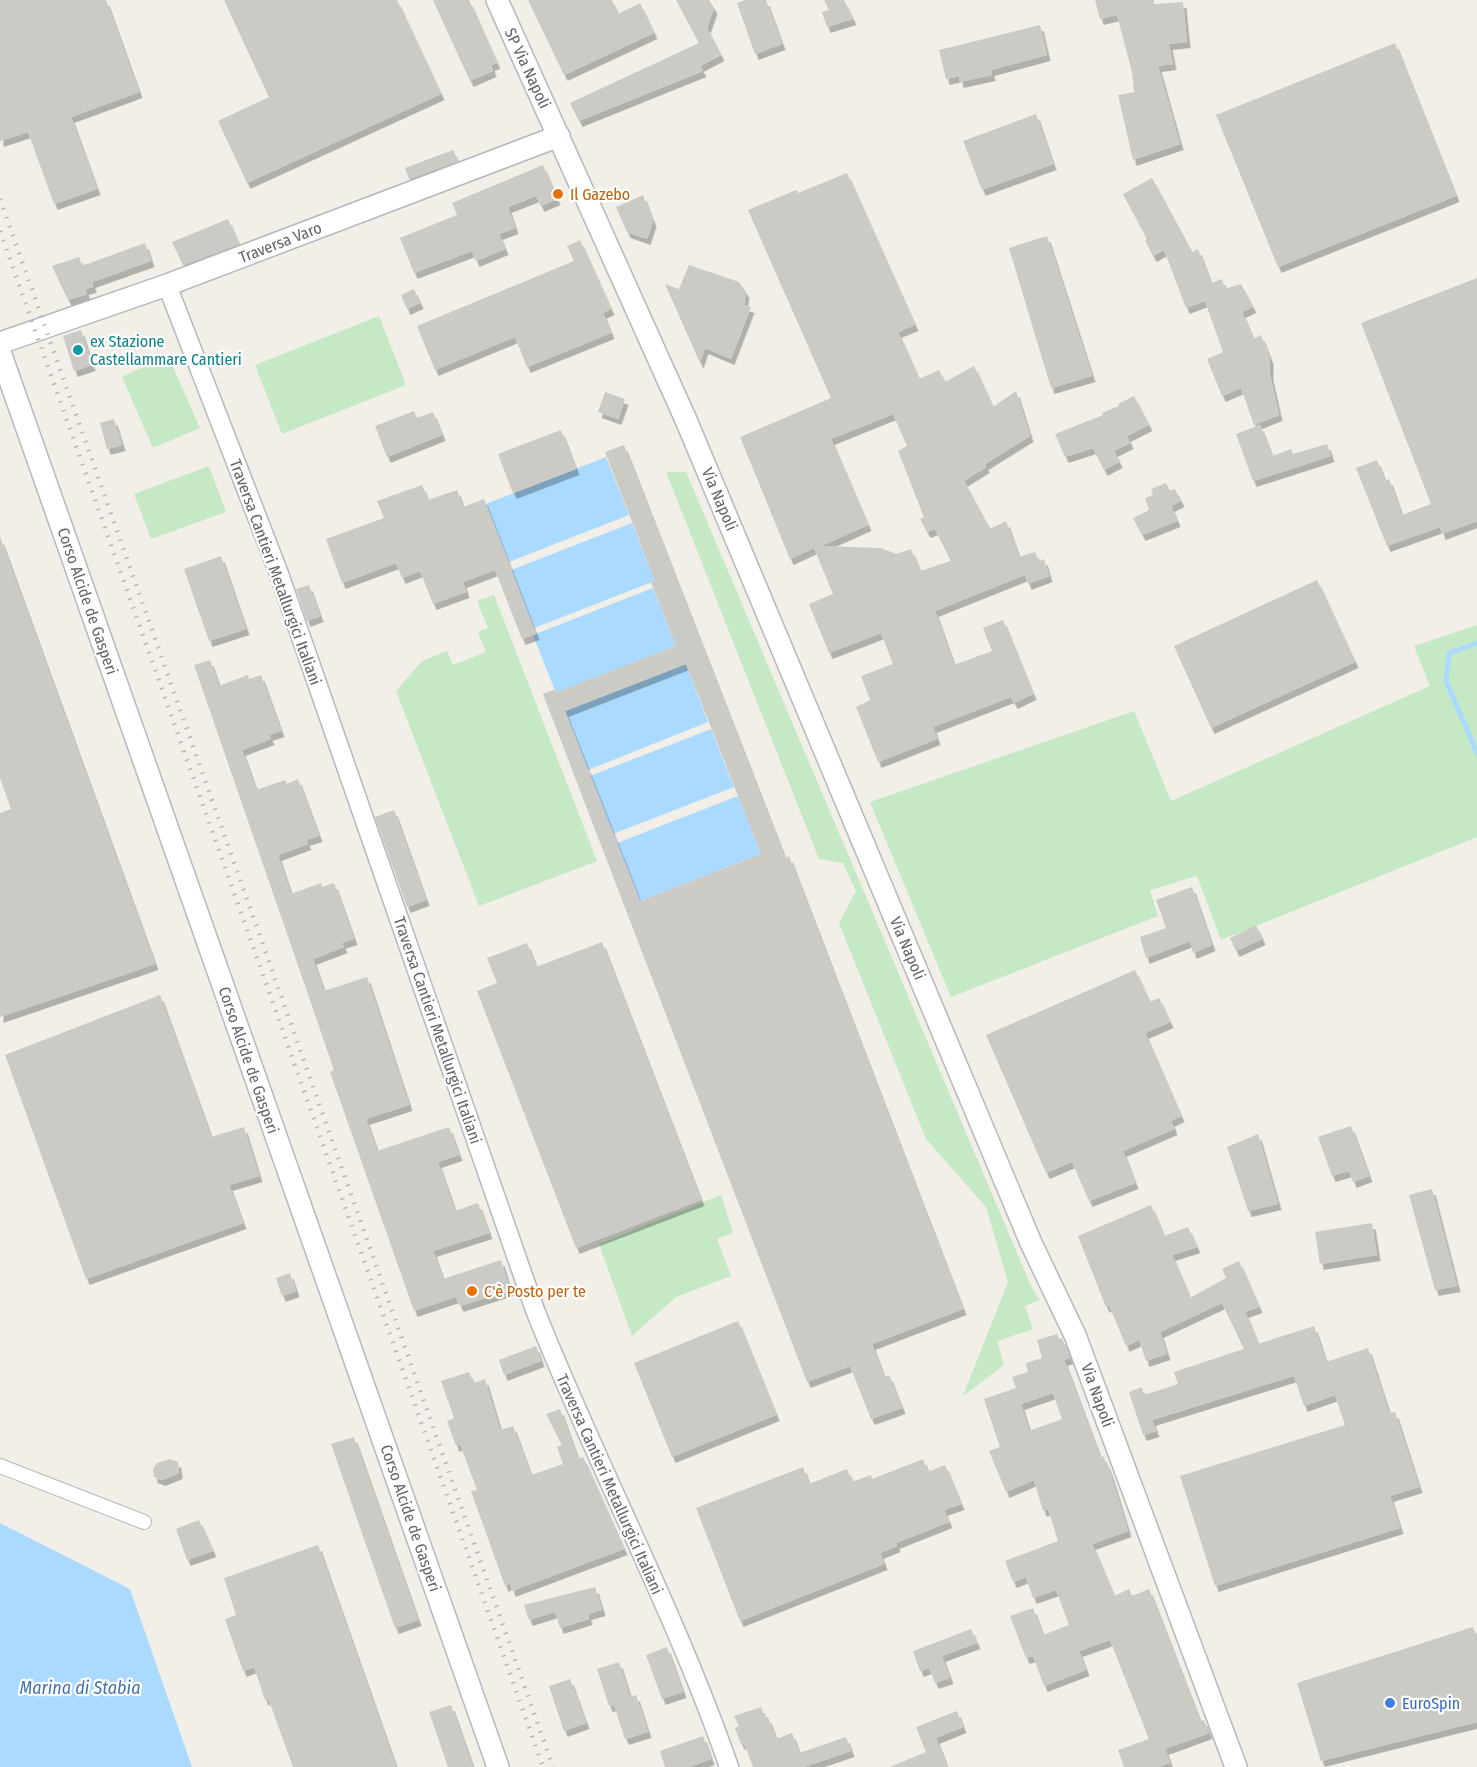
<svg xmlns="http://www.w3.org/2000/svg" width="1477" height="1767" font-family="'Fira Sans Condensed',sans-serif">
	<defs>
		<filter id="shadow"><feDropShadow dx="3.5" dy="6" stdDeviation="0" flood-color="#0004"/></filter>
	</defs>
	<rect width="100%" height="100%" fill="#f1efe8"/>
	<g fill="#c5e8c5">
		<polygon points="379,316 406,385 282,434 255,365"/>
		<polygon points="168,356 200,428 153,448 122,377"/>
		<polygon points="209,466 226,512 151,539 134,494"/>
		<polygon points="666,472 686,472 1031,1286 1040,1300 1025,1306 1033,1329 997,1341 1004,1365 963,1396 1008,1282 986,1207 926,1139 839,923 856,891 843,863 819,859"/>
		<polygon points="494,595 597,861 479,906 396,691 422,661 447,651 453,665 486,652 478,632 488,628 477,601"/>
		<polygon points="1477,625 1477,837 1221,940 1197,876 1150,890 1158,916 951,997 870,802 1134,711 1171,801 1430,686 1414,646"/>
		<polygon points="721,1195 733,1233 717,1239 731,1276 676,1297 632,1336 599,1244"/>
	</g>
	<g fill="#aadaff">
		<polygon points="606,457 629,515 509,562 486,504"/>
		<polygon points="632,523 655,581 534,628 511,570"/>
		<polygon points="653,588 676,646 556,693 533,635"/>
		<polygon points="686,664 708,722 588,770 565,711"/>
		<polygon points="711,729 734,787 613,834 590,776"/>
		<polygon points="738,796 761,854 640,901 617,843"/>
		<polygon points="0,1523 130,1589 192,1767 0,1767"/>
	</g>
	<g fill="none" stroke-linecap="round" stroke-linejoin="round">
		<polyline stroke="#aadaff" stroke-width="5" points="1477,643 1449,653 1446,681 1477,753"/>
	</g>
	<g fill="#cccac5" fill-rule="evenodd" filter="url(#shadow)">
		<polygon points="0,0 106,0 139,92 71,117 97,189 54,204 28,132 0,141"/>
		<polygon points="224,0 397,0 441,94 247,183 218,121 269,97"/>
		<polygon points="433,0 469,0 497,63 491,65 493,71 470,81"/>
		<polygon points="528,0 612,0 618,14 640,3 654,33 564,75"/>
		<polygon points="676,0 709,0 714,8 707,28 721,55 700,66 703,71 579,121 570,103 699,43"/>
		<polygon points="746,0 766,0 782,44 755,54 737,3"/>
		<polygon points="824,0 844,0 853,19 827,27 822,12 829,10"/>
		<polygon points="1095,0 1154,0 1154,4 1183,2 1187,42 1169,44 1173,64 1158,66 1180,144 1133,160 1118,95 1134,92 1132,72 1117,15 1100,19"/>
		<polygon points="1040,25 1047,55 991,70 992,75 960,82 959,76 946,79 939,50"/>
		<polygon points="1395,43 1456,196 1278,267 1216,115"/>
		<polygon points="1036,114 1053,164 982,190 963,141"/>
		<polygon points="453,150 458,161 409,179 405,168"/>
		<polygon points="543,165 557,199 541,206 536,196 508,207 515,228 499,234 505,249 476,261 472,251 414,273 400,238 457,215 452,203"/>
		<path d="M847 173 915 325 898 332 919 379 939 370 945 382 974 366 993 407 1016 391 1030 436 985 464 986 467 964 481 990 529 1006 521 1019 557 1035 552 1039 561 1044 559 1049 576 1028 584 1025 575 935 611 954 665 992 651 983 628 1003 620 1033 694 1014 703 1011 697 933 727 937 739 878 762 856 707 870 700 861 676 893 664 881 633 829 653 809 604 833 594 814 548 790 559 740 437 831 398 748 210 796 190 798 193ZM893 414 907 446 898 451 924 517 920 519 927 532 935 529 951 561 920 571 911 549 896 554 881 548 821 546 868 525 831 439Z"/>
		<polygon points="1152,178 1192,252 1198,249 1211,283 1222,279 1225,289 1241,284 1253,307 1242,312 1253,339 1261,335 1270,358 1270,375 1279,415 1254,425 1241,388 1222,396 1207,359 1223,352 1205,301 1186,308 1164,250 1153,256 1145,240 1147,239 1123,194"/>
		<polygon points="643,195 653,221 647,239 627,232 616,207"/>
		<polygon points="228,219 239,244 183,265 172,242"/>
		<polygon points="1047,236 1092,376 1051,388 1009,248"/>
		<polygon points="580,240 611,309 603,313 611,333 527,367 515,337 435,370 417,326 574,261 567,246"/>
		<polygon points="145,243 151,261 92,282 93,287 85,289 87,294 68,300 52,266 79,257 82,266"/>
		<polygon points="689,265 739,282 746,292 744,305 751,307 731,359 705,348 700,363 665,284 679,289"/>
		<polygon points="1477,278 1477,521 1442,534 1440,527 1387,546 1356,468 1377,460 1385,481 1389,479 1402,515 1431,504 1361,323"/>
		<polygon points="414,289 420,303 407,309 401,295"/>
		<polygon points="81,330 92,365 74,371 63,336"/>
		<polygon points="605,392 625,399 618,419 598,412"/>
		<polygon points="1134,396 1149,425 1127,436 1130,443 1114,451 1119,462 1104,470 1093,448 1065,457 1055,434 1103,415 1102,413 1119,406 1118,404"/>
		<polygon points="414,411 417,418 433,412 442,435 387,457 375,426"/>
		<polygon points="114,419 122,445 107,449 100,423"/>
		<polygon points="1260,425 1272,456 1291,449 1293,454 1327,444 1331,456 1253,481 1236,434"/>
		<polygon points="561,430 576,469 513,493 498,454"/>
		<path d="M624 445 785 858 789 856 963 1309 872 1344 884 1377 889 1375 902 1408 871 1419 850 1366 807 1382 543 694 556 689 557 692 676 646 651 582 655 581 605 452ZM686 664 761 854 640 901 565 711Z"/>
		<polygon points="1166,483 1170,491 1175,489 1181,501 1171,506 1177,521 1142,535 1133,518 1149,510 1145,498 1153,495 1151,489"/>
		<polygon points="422,485 428,500 457,490 463,507 484,499 536,634 522,639 495,570 463,582 466,592 433,604 420,571 402,578 396,563 342,583 326,539 384,518 377,501"/>
		<polygon points="0,537 155,964 0,1017 0,813 11,809 0,778"/>
		<polygon points="221,556 246,629 209,641 184,569"/>
		<polygon points="1317,580 1355,662 1211,728 1174,646"/>
		<polygon points="309,585 320,616 307,621 296,589"/>
		<polygon points="210,660 219,686 248,675 249,679 261,675 281,731 269,735 271,739 242,750 256,790 285,780 287,784 298,779 319,836 306,840 308,844 278,855 291,894 321,883 322,887 334,883 354,939 342,943 344,947 313,959 324,991 367,977 409,1105 366,1119 377,1151 449,1127 459,1155 438,1162 455,1211 478,1203 489,1233 433,1251 443,1279 501,1260 510,1290 460,1306 456,1297 414,1311 330,1072 334,1070 304,983 194,665"/>
		<polygon points="394,810 426,900 407,907 375,817"/>
		<polygon points="1192,887 1212,945 1193,953 1190,941 1146,958 1140,937 1166,928 1156,900"/>
		<polygon points="1256,925 1262,939 1236,951 1230,938"/>
		<polygon points="602,942 701,1200 576,1248 477,991 497,983 487,958 527,943 536,967"/>
		<polygon points="1135,970 1150,1002 1159,998 1170,1022 1145,1033 1181,1116 1171,1121 1174,1129 1123,1151 1135,1183 1089,1201 1072,1162 1046,1173 986,1035"/>
		<polygon points="160,995 211,1137 244,1127 259,1176 229,1185 243,1223 86,1279 5,1055"/>
		<polygon points="1351,1126 1369,1176 1353,1182 1349,1171 1332,1176 1318,1137"/>
		<polygon points="1258,1134 1278,1204 1248,1211 1227,1147"/>
		<polygon points="1432,1189 1457,1286 1435,1290 1409,1195"/>
		<polygon points="1151,1205 1164,1236 1188,1227 1197,1247 1172,1255 1190,1298 1226,1278 1222,1269 1239,1261 1259,1307 1245,1312 1258,1344 1314,1326 1326,1362 1368,1348 1389,1413 1395,1412 1419,1487 1390,1496 1400,1528 1215,1586 1180,1476 1345,1425 1335,1395 1304,1406 1294,1376 1152,1420 1156,1431 1143,1435 1129,1392 1142,1387 1144,1395 1178,1384 1174,1372 1244,1349 1222,1303 1160,1332 1167,1354 1146,1361 1139,1340 1126,1346 1109,1305 1106,1307 1078,1236"/>
		<polygon points="1372,1223 1377,1255 1320,1264 1315,1232"/>
		<polygon points="290,1273 296,1291 282,1296 276,1278"/>
		<polygon points="738,1321 776,1415 672,1457 634,1363"/>
		<path d="M1057 1334 1059 1339 1062 1338 1070 1358 1064 1360 1100 1457 1103 1456 1109 1469 1128 1531 1092 1544 1114 1596 1129 1589 1132 1596 1149 1589 1200 1721 1204 1720 1209 1733 1165 1749 1170 1763 1158 1767H1124L1118 1750 1149 1739 1110 1640 1079 1651 1086 1670 1044 1686 1033 1656 1026 1658 1010 1616 1033 1608 1043 1635 1069 1625 1056 1590 1033 1598 1026 1577 1013 1582 1005 1561 1058 1541 1048 1509 1043 1511 1034 1480 1006 1492 989 1451 1000 1447 984 1399 1016 1388 1012 1377 1028 1372 1026 1363 1042 1358 1037 1340ZM1053 1393 1062 1419 1029 1431 1021 1404Z"/>
		<polygon points="536,1346 541,1361 504,1375 499,1360"/>
		<polygon points="469,1372 474,1383 485,1379 500,1430 513,1426 531,1475 563,1464 557,1447 562,1445 546,1414 560,1409 578,1459 583,1457 624,1549 512,1591 510,1583 505,1586 471,1491 477,1490 460,1444 456,1446 447,1421 454,1418 441,1381"/>
		<polygon points="354,1437 418,1620 395,1628 331,1444"/>
		<polygon points="170,1459 178,1462 179,1473 162,1480 154,1477 153,1469 157,1463"/>
		<polygon points="923,1459 928,1472 945,1465 961,1504 944,1510 949,1522 896,1543 897,1546 880,1553 884,1564 740,1621 696,1508 803,1467 809,1484 847,1469 852,1482 871,1475 872,1479"/>
		<polygon points="199,1520 213,1551 187,1560 176,1529"/>
		<polygon points="318,1545 396,1767 293,1767 268,1698 265,1700 254,1667 243,1671 225,1619 236,1615 224,1578"/>
		<polygon points="595,1587 602,1610 588,1614 589,1619 560,1628 555,1612 529,1620 524,1605"/>
		<polygon points="1473,1627 1477,1638 1477,1722 1321,1761 1297,1683"/>
		<polygon points="971,1629 977,1643 942,1656 950,1678 935,1683 929,1668 920,1671 913,1651"/>
		<polygon points="667,1647 683,1692 662,1699 646,1655"/>
		<polygon points="619,1662 630,1697 636,1695 648,1732 625,1739 614,1705 609,1706 597,1669"/>
		<polygon points="570,1679 586,1723 564,1731 549,1686"/>
		<polygon points="451,1705 473,1767 448,1767 429,1712"/>
		<polygon points="761,1707 765,1718 768,1717 776,1739 792,1733 799,1753 846,1737 851,1751 804,1767 753,1767 744,1743 741,1744 735,1728 739,1726 734,1716"/>
		<polygon points="957,1711 963,1727 936,1738 947,1767 890,1767 926,1752 916,1727"/>
		<polygon points="703,1736 711,1759 689,1767 665,1767 660,1751"/>
	</g>
	<g fill="none" stroke-linecap="round" stroke-linejoin="round">
		<g stroke="#b5b8bc" stroke-width="16">
			<polyline id="pedestrian" points="0,1466 144,1522"/>
		</g>
		<g stroke="#b5b8bc" stroke-width="21">
			<path id="minor" d="M167 285 278 571 535 1310C596 1464 675 1611 729 1767"/>
		</g>
		<g stroke="#b5b8bc" stroke-width="24">
			<g id="tertiary">
				<polyline points="497,0 686,420 1031,1243 1075,1335 1236,1767"/>
				<polyline points="0,343 167,285 559,136"/>
				<polyline points="0,352 498,1767"/>
			</g>
		</g>
		<use href="#pedestrian" stroke="#fff" stroke-width="14"/>
		<use href="#minor" stroke="#fff" stroke-width="18"/>
		<use href="#tertiary" stroke="#fff" stroke-width="21"/>
		<g stroke="#b6b7b8" stroke-width="4.5" stroke-dasharray="1.5 8" stroke-linecap="butt">
			<polyline points="0,199 553,1767"/>
			<polyline points="0,231 543,1767"/>
		</g>
	</g>
	<g fill="#e8710a" stroke="#fff" stroke-width="2">
		<circle cx="558" cy="194" r="6"/>
		<circle cx="472" cy="1291" r="6"/>
	</g>
	<circle fill="#0f9aa8" stroke="#fff" stroke-width="2" cx="78" cy="350" r="6"/>
	<circle fill="#3f7fe0" stroke="#fff" stroke-width="2" cx="1390" cy="1703" r="6"/>
	<g text-anchor="middle" stroke-width="4.5" stroke-linejoin="round" paint-order="stroke">
		<g font-size="16" fill="#5f6368" stroke="#fff">
			<text transform="translate(528 68) rotate(65)" y="6">SP Via Napoli</text>
			<text transform="translate(280 242) rotate(-21)" y="6">Traversa Varo</text>
			<text transform="translate(720 499) rotate(67)" y="6">Via Napoli</text>
			<text transform="translate(276 572) rotate(70)" y="6">Traversa Cantieri Metallurgici Italiani</text>
			<text transform="translate(88 601) rotate(71)" y="6">Corso Alcide de Gasperi</text>
			<text transform="translate(908 948) rotate(67)" y="6">Via Napoli</text>
			<text transform="translate(438 1030) rotate(71)" y="6">Traversa Cantieri Metallurgici Italiani</text>
			<text transform="translate(249 1060) rotate(71)" y="6">Corso Alcide de Gasperi</text>
			<text transform="translate(1098 1395) rotate(70)" y="6">Via Napoli</text>
			<text transform="translate(610 1484) rotate(66)" y="6">Traversa Cantieri Metallurgici Italiani</text>
			<text transform="translate(411 1518) rotate(71)" y="6">Corso Alcide de Gasperi</text>
		</g>
		<g font-size="16" fill="#c56008" stroke="#fff" text-anchor="start">
			<text x="570" y="200">Il Gazebo</text>
			<text x="484" y="1297">C'è Posto per te</text>
		</g>
		<g font-size="16" fill="#0d838f" stroke="#fff" text-anchor="start">
			<text x="90" y="347">ex Stazione<tspan x="90" dy="18">Castellammare Cantieri</tspan></text>
		</g>
		<g font-size="16" fill="#366cbe" stroke="#fff" text-anchor="start">
			<text x="1402" y="1709">EuroSpin</text>
		</g>
		<g font-size="18" font-style="italic" fill="#4174aa" stroke="#fff">
			<text x="80" y="1694">Marina di Stabia</text>
		</g>
	</g>
</svg>
